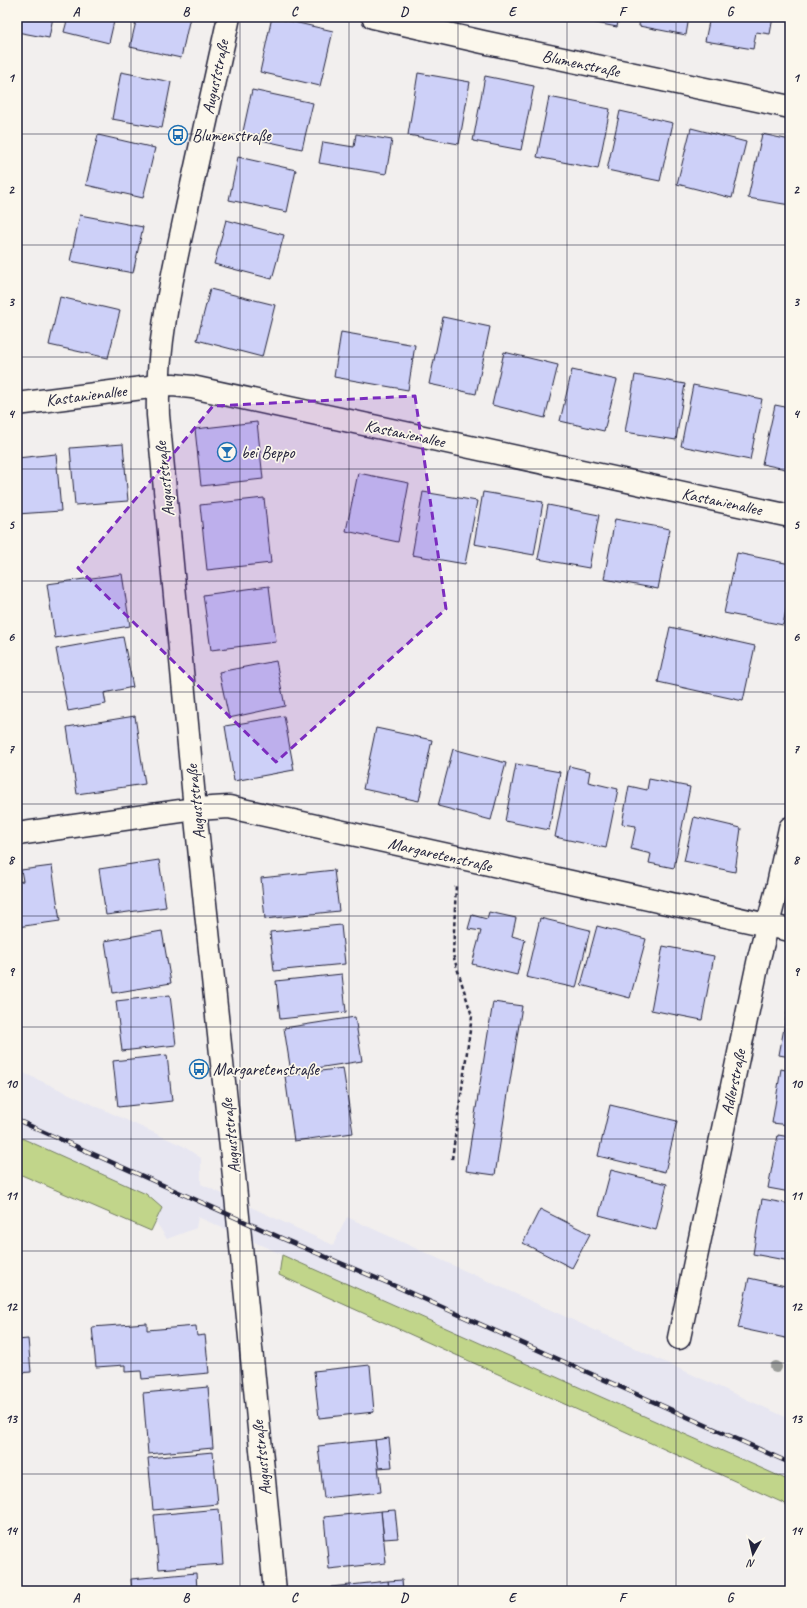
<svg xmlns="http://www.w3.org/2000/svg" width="807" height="1608" font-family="Caveat,sans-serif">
	<rect width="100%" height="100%" fill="#f2efee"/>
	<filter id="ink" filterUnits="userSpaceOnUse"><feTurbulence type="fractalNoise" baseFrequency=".025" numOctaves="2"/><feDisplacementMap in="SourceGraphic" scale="8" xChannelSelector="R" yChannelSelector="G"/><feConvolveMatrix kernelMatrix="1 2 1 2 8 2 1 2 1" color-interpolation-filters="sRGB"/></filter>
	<g filter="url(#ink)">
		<polygon fill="#e7e6f1" points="17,1070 183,1146 201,1158 201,1184 333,1245 347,1217 790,1419 790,1481 198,1217 196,1228 167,1239 156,1222 162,1208 146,1194 17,1136"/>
		<g fill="#c1d58a" stroke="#727c62">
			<polygon points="17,1136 146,1194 162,1208 151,1231 17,1173"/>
			<polygon points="282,1255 790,1481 790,1506 279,1275"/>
		</g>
		<g fill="#cdd0f8" stroke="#22223b">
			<polygon points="17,17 53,17 49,38 17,32"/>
			<polygon points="68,17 115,17 109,43 64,32"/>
			<polygon points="137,17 190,17 181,58 130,47"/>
			<polygon points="272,17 333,31 320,86 260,72"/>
			<polygon points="570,17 619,17 617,27 570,18"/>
			<polygon points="640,17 689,17 686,35 639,26"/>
			<polygon points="710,17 773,17 770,34 756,32 753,49 705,41"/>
			<polygon points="121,72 171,82 162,128 112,119"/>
			<polygon points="418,73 470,82 459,144 408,135"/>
			<polygon points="485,76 534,86 521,150 473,141"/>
			<polygon points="252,90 313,103 302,149 242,136"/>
			<polygon points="549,97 610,109 598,169 537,157"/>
			<polygon points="620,111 673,123 660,181 607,170"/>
			<polygon points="691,128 746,142 732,198 677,184"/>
			<polygon points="356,134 392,140 386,174 319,163 323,142 354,147"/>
			<polygon points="762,134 790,140 790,205 748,198"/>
			<polygon points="98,135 155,148 143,198 86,185"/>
			<polygon points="238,157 296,170 287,212 229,200"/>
			<polygon points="80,215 143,227 133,273 70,261"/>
			<polygon points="226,220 284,235 272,279 214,264"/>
			<polygon points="210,289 275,305 262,357 197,340"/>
			<polygon points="60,297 120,311 108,358 49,345"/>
			<polygon points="443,317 490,327 476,394 429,384"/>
			<polygon points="341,332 415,345 408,390 334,377"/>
			<polygon points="504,352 558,365 545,418 492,405"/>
			<polygon points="572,370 617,380 604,431 560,421"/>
			<polygon points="635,375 685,384 676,440 625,432"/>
			<polygon points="693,385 762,399 750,460 681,446"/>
			<polygon points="775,405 790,408 790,470 762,464"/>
			<polygon points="257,422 263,479 201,486 195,429"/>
			<polygon points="123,444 128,501 75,505 70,448"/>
			<polygon points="56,454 61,511 17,514 17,458"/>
			<polygon points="358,473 409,483 398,542 346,531"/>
			<polygon points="423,492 477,501 465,564 412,555"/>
			<polygon points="483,492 543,502 534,555 474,544"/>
			<polygon points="264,498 271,563 207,570 200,505"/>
			<polygon points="548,505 599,515 589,568 538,559"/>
			<polygon points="615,519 670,529 658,589 604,579"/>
			<polygon points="737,553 790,564 790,590 783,625 724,613"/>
			<polygon points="122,574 130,626 55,638 47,584"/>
			<polygon points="269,586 276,642 211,650 203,595"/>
			<polygon points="670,627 755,646 743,701 658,682"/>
			<polygon points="123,637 133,687 104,693 106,704 68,711 56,649"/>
			<polygon points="276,661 285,706 229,718 219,672"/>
			<polygon points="135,716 145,784 77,794 67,727"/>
			<polygon points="284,716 294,770 234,781 225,726"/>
			<polygon points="376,728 432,740 419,801 363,789"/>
			<polygon points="453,749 506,763 491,820 438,806"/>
			<polygon points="516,764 560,772 549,830 505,821"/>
			<polygon points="569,766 590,771 588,782 618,789 606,848 555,837"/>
			<polygon points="649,779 690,787 674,868 649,863 651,854 631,849 636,826 622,824 629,786 647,790"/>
			<polygon points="694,817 741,828 735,872 684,861"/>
			<polygon points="159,860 166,907 106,915 99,869"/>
			<polygon points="52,866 60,921 17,927 17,882 23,881 21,870"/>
			<polygon points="334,870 339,911 265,919 261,878"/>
			<polygon points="489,912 516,918 512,936 525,940 517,975 472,964 481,931 468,929 472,915 487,919"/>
			<polygon points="540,918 590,930 576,988 526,977"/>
			<polygon points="341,925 345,964 274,971 270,932"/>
			<polygon points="597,926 646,939 630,998 581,985"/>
			<polygon points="162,931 171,983 113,993 105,941"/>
			<polygon points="663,946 714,956 702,1020 651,1010"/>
			<polygon points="342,974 346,1012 280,1019 276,981"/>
			<polygon points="170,995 176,1045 122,1051 116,1001"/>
			<polygon points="790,996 790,1057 779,1055"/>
			<polygon points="493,1002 522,1006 495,1175 466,1171"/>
			<polygon points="355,1017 362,1061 291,1072 284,1028"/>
			<polygon points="167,1055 172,1101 118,1107 113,1061"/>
			<polygon points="343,1068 353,1133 294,1141 285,1076"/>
			<polygon points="781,1069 790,1071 790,1125 772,1123"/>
			<polygon points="610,1105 677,1121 665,1172 598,1156"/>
			<polygon points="778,1135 790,1137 790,1192 768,1188"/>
			<polygon points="611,1170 667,1184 656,1230 599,1215"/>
			<polygon points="762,1199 790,1204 790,1261 753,1254"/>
			<polygon points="540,1209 590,1234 572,1268 523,1243"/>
			<polygon points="749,1278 790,1287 790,1339 738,1328"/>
			<polygon points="147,1323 147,1330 196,1326 197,1336 205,1335 209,1373 142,1379 141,1371 125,1372 125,1365 96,1367 92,1327"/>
			<polygon points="28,1339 31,1372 17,1373 17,1340"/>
			<polygon points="370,1365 374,1412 319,1418 314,1371"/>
			<polygon points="208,1387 213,1448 148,1454 143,1393"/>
			<polygon points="389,1438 392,1467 378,1468 375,1440"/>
			<polygon points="375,1440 381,1492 324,1498 318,1446"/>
			<polygon points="213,1452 218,1504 153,1510 148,1458"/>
			<polygon points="219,1509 223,1564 159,1569 154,1515"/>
			<polygon points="395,1510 398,1538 384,1539 381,1511"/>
			<polygon points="381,1511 386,1563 329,1569 324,1517"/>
			<polygon points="196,1573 197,1591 132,1591 131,1579"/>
			<polygon points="402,1580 403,1591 389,1591 388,1581"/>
			<polygon points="388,1581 389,1591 331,1591 331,1587"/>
		</g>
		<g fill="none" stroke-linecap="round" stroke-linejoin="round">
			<g stroke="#22223b" stroke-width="25">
				<g id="street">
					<path d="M229 17C215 79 202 141 188 203 173 273 156 343 158 415L195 809 234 1176 275 1591"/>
					<polyline points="373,17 483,42 790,107"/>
					<polyline points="17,404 158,386 173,385 192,387 790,516"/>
					<polyline points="17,834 195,809 229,807 790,930"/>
					<polyline points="679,1338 759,958 777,889 790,828"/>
				</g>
			</g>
			<polyline stroke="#22223b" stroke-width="2.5" stroke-dasharray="4 3" stroke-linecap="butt" points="452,1159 472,1016 453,955 456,884"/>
			<use href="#street" stroke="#fbf7ec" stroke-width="22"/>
			<g stroke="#22223b" stroke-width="4.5">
				<polyline id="rail" points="17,1120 288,1241 395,1286 790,1463"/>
			</g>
			<use href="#rail" stroke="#fbf7ec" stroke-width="3" stroke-dasharray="9" stroke-linecap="butt"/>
		</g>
		<circle fill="#9a9c99" cx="776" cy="1367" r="6"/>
	</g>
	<path fill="#7b2cbf" fill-opacity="0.2" stroke="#7b2cbf" stroke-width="3" stroke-dasharray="8 5" stroke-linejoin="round" d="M415 396 446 609 276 762 78 568 213 406Z"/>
	<path fill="none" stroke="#22223b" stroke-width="1" stroke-opacity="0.55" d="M131 17V1591M240 17V1591M349 17V1591M458 17V1591M567 17V1591M676 17V1591M17 134H790M17 245H790M17 357H790M17 469H790M17 581H790M17 692H790M17 804H790M17 916H790M17 1027H790M17 1139H790M17 1251H790M17 1363H790M17 1474H790"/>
	<defs>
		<g id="bus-ring" transform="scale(1)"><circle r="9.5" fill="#fbf7ec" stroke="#1f6fb2" stroke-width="1.5"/><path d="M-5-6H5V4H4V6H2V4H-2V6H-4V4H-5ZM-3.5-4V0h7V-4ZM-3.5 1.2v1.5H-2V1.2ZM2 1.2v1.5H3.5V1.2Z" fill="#1f6fb2"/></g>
		<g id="bar-ring" transform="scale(1)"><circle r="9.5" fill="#fbf7ec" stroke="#1f6fb2" stroke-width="1.5"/><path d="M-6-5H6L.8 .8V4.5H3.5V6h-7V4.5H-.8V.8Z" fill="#1f6fb2"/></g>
	</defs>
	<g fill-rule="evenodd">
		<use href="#bus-ring" x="178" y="135"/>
		<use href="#bar-ring" x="227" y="452"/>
		<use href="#bus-ring" x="199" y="1069"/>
	</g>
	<g text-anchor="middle" stroke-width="3.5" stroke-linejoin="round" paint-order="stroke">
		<g font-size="17" fill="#22223b" stroke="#fbf7ec">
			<text transform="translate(581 63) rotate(12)" y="6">Blumenstraße</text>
			<text transform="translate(215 77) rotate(-78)" y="6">Auguststraße</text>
			<text transform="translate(86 395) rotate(-7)" y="6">Kastanienallee</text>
			<text transform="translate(405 433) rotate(12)" y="6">Kastanienallee</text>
			<text transform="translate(164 479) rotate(-96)" y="6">Auguststraße</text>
			<text transform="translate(722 501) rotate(12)" y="6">Kastanienallee</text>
			<text transform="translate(195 802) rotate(-96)" y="6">Auguststraße</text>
			<text transform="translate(440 854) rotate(13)" y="6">Margaretenstraße</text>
			<text transform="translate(733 1082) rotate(-78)" y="6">Adlerstraße</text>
			<text transform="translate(230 1136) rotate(-96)" y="6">Auguststraße</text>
			<text transform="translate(261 1458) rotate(-96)" y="6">Auguststraße</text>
		</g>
		<g font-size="17" fill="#22223b" stroke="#fbf7ec" text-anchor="start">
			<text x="192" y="141">Blumenstraße</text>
			<text x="241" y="458">bei Beppo</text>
			<text x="213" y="1075">Margaretenstraße</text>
		</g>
	</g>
	<rect width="807" height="1608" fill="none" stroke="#fbf7ec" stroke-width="44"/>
	<g transform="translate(753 1554) rotate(188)" stroke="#fbf7ec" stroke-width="3" paint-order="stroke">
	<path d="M0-3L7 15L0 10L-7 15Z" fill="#22223b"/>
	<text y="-6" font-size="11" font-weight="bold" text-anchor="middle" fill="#22223b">N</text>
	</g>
	<rect x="22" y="22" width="763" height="1564" fill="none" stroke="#22223b" stroke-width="1.5"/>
	<g font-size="13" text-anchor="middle" font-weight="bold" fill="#22223b">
		<text x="76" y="16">A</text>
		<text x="186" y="16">B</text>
		<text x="294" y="16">C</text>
		<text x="404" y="16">D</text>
		<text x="512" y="16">E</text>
		<text x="622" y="16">F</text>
		<text x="730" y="16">G</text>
		<text x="11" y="82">1</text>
		<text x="796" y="82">1</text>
		<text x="11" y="194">2</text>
		<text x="796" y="194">2</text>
		<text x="11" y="306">3</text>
		<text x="796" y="306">3</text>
		<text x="11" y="418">4</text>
		<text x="796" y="418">4</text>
		<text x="11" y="529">5</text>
		<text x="796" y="529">5</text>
		<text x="11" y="641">6</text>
		<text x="796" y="641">6</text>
		<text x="11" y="753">7</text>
		<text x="796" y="753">7</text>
		<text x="11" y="864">8</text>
		<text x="796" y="864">8</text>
		<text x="11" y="976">9</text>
		<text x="796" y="976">9</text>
		<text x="11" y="1088">10</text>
		<text x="796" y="1088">10</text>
		<text x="11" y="1200">11</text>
		<text x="796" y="1200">11</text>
		<text x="11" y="1311">12</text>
		<text x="796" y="1311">12</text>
		<text x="11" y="1423">13</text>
		<text x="796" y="1423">13</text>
		<text x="11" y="1535">14</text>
		<text x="796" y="1535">14</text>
		<text x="76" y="1602">A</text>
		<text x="186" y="1602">B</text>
		<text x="294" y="1602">C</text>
		<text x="404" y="1602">D</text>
		<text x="512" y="1602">E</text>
		<text x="622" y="1602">F</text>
		<text x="730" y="1602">G</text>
	</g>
</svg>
